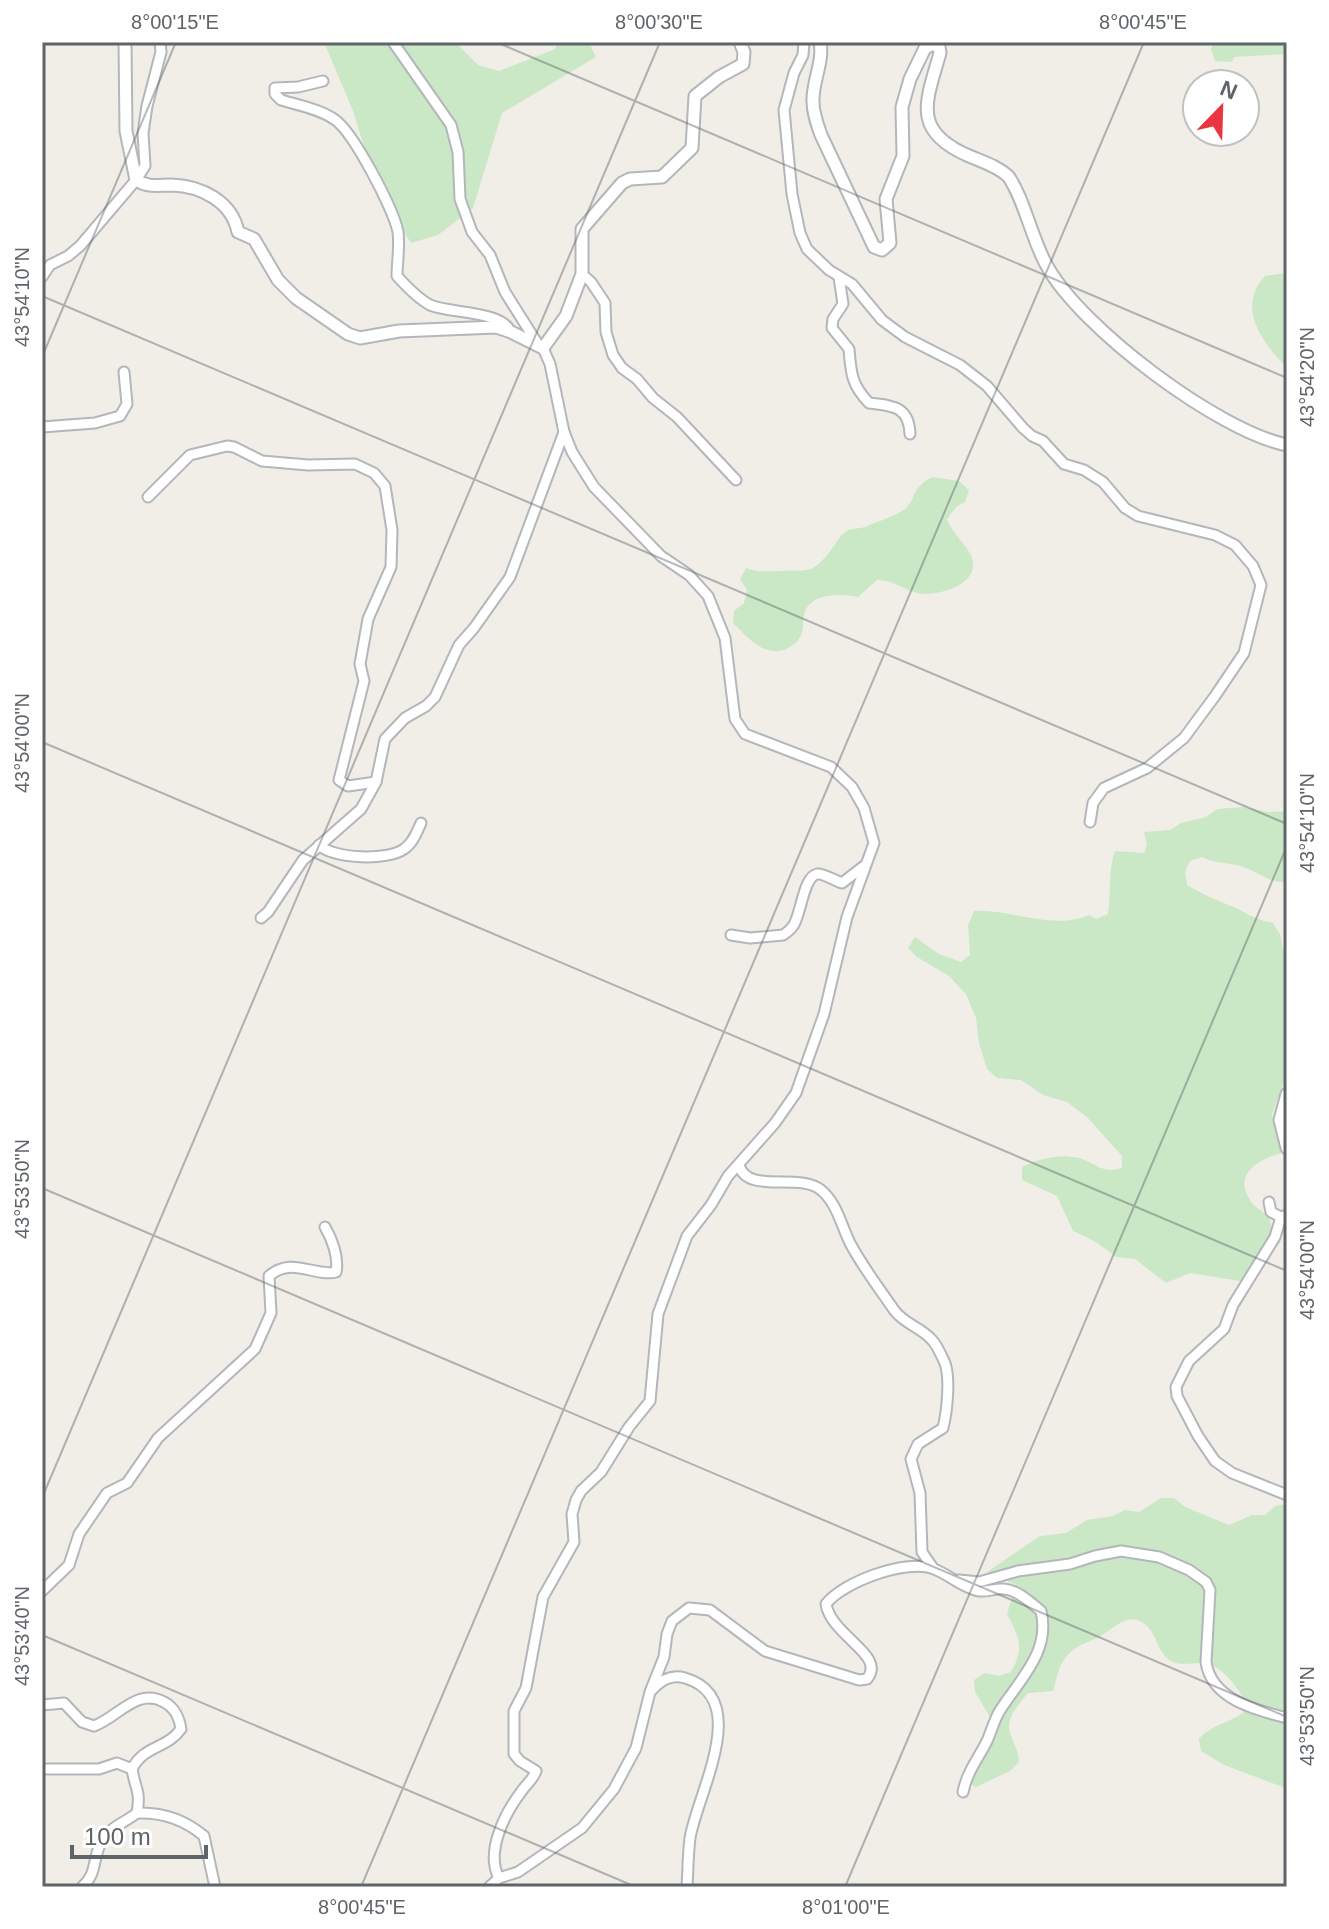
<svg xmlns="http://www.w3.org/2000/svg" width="1329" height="1929" font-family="Arial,sans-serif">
	<rect width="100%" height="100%" fill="#f1eee8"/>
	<g fill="#cae8c5">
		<polygon points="324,42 455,42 478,65 499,71 555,49 559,42 589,42 596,57 502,113 473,208 438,235 411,243 385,202 370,166 353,111"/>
		<polygon points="1215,42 1287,42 1287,54 1234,57 1232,62 1215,61 1211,49"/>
		<path d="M1287 273V368C1262 342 1236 308 1265 276Z"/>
		<path d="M932 477 959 481 969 490 965 502 957 506 947 519C952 535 971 547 973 562 976 584 943 594 925 594 908 594 897 580 877 580L858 597C844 594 821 593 810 604 801 612 805 623 802 633 799 640 796 643 790 647 767 661 748 638 733 623L734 611 744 603 747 590 740 579 746 568C759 573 769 571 783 571 810 570 812 574 831 550 837 543 839 535 847 531 852 528 859 529 865 527 876 522 896 516 905 509 917 498 910 489 932 477Z"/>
		<path d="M1243 807 1268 812 1287 811V882C1269 884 1256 870 1240 866 1226 862 1215 864 1202 857L1190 861 1185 872 1187 885C1203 895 1219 901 1236 908 1249 915 1258 920 1273 923L1280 934 1287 970V1074L1272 1114 1281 1153C1259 1159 1233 1174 1250 1200 1254 1208 1264 1211 1268 1217 1281 1236 1255 1272 1240 1281L1190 1273 1166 1283 1135 1259 1116 1257 1096 1242 1073 1231 1057 1196 1022 1180V1167C1035 1160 1057 1154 1073 1157 1093 1159 1099 1175 1122 1168V1156L1087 1117 1067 1102 1043 1095 1021 1080 997 1078 987 1069 979 1043 976 1018 966 994 949 976 917 957 908 948 915 937 939 954 961 962 970 955 968 925 974 911C1012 909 1053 931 1089 915L1096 919 1108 914C1111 894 1108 870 1115 851L1144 853 1147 845 1144 832 1170 830 1181 823 1206 817 1217 809Z"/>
		<path d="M1161 1498H1174L1185 1507 1229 1525 1252 1515H1265L1275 1506 1287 1504V1791L1283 1787 1224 1765 1201 1751 1199 1739C1211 1725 1228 1723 1243 1713L1245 1700C1233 1683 1222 1664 1200 1663 1193 1663 1182 1665 1175 1663 1157 1656 1158 1635 1146 1625 1128 1609 1113 1630 1097 1638 1086 1643 1075 1646 1066 1657 1058 1666 1057 1679 1053 1691L1028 1693C1018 1706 1004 1718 1011 1736 1015 1746 1018 1750 1019 1762L1010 1771 976 1787 965 1781 996 1727 975 1692 974 1680 985 1673 999 1676 1011 1672C1025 1647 1019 1637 1007 1614L1016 1585 987 1572 1040 1536 1066 1533 1087 1520 1113 1516 1125 1510 1139 1512Z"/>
	</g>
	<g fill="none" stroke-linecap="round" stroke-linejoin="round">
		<g stroke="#b3b6ba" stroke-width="13">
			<g id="minor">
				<polyline points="393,42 451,125 458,152 460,199 472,232 490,255 505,292 539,346"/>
				<polyline points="804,42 803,55 794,73 784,110 792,194 800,233 807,249 829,270 852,284 882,320 905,337 960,365 987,386 1023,428 1032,436 1043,441 1064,464 1084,470 1103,482 1125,508 1138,516 1215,535 1235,545 1253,566 1261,585 1244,653 1215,696 1184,738 1147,768 1104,788 1093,803 1090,822"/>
				<path d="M323 81 298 87 275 88V94L281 100C298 105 319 109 334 119 353 131 394 210 398 232 400 246 397 262 397 276 406 286 419 299 430 305 451 314 501 310 511 332"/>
				<polyline points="582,274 591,282 605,303 606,332 613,355 622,368 637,379 653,398 677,417 736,480"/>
				<polyline points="42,277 50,265 68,256 80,246 136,180 145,166 143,133 147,106 161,52 160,42"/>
				<path d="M839 277 843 304 833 319 832 328 849 349C851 373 851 384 869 403 891 406 909 405 910 434"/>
				<polyline points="42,427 95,423 120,416 127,404 124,372"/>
				<polyline points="148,497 190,455 227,446 234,447 262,461 308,465 355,464 374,473 385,486 392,530 391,567 368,619 360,664 364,681 339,780 348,786 376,782"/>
				<path d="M319 845C333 859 388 861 404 849 413 843 417 832 421 823"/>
				<polyline points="261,918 268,912 303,860 361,809 376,782 385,739 405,718 426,706 435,697 459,645 474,628 510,577 564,432"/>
				<path d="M731 935 750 938 783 935C786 933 791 929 793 926 801 916 803 877 817 874 824 873 835 881 842 883L864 866"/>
				<path d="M739 1165C747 1195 800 1172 821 1190 837 1203 841 1225 850 1243 862 1266 879 1288 894 1310 904 1324 921 1327 932 1340 937 1345 941 1355 944 1361 951 1375 947 1412 943 1428L918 1444 911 1459 920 1493 922 1552 933 1568"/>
				<polyline points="1269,1202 1271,1212 1281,1217"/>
				<polyline points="1287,1215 1281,1217 1275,1237 1233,1305 1224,1329 1189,1361 1176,1387 1177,1396 1198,1436 1215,1461 1232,1473 1287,1495"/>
				<path d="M959 1580 979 1582 1018 1571 1070 1564 1095 1556 1121 1551 1159 1557 1189 1570 1206 1582 1210 1590 1206 1662C1211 1699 1255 1710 1287 1718"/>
				<path d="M42 1591 69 1565 79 1534 107 1493 127 1483 158 1438 255 1349 271 1313 269 1276C292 1256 314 1277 336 1272 339 1257 332 1239 325 1227"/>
				<path d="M652 1690C661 1680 671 1674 685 1678 753 1698 697 1794 690 1838 688 1853 688 1871 687 1887"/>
				<path d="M42 1705 64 1703 82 1722 94 1726C117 1718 137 1687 164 1702 175 1708 179 1717 181 1729 167 1749 144 1745 132 1769"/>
				<polyline points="42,1769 99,1769 117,1763 132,1769"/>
				<path d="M132 1769C135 1789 141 1790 137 1813"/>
				<path d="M137 1813C163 1812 184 1819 204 1836L215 1887"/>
				<path d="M499 1878C485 1852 505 1813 521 1792 526 1784 533 1780 536 1771L520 1761 514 1754V1711L526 1688 543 1597 574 1542 572 1514 576 1500 581 1491 601 1472 629 1427 650 1401 658 1314 687 1236 711 1205 728 1176 775 1123 796 1093 824 1014 847 917 874 843 864 808 852 787 831 767 745 734 735 719 725 638 708 596 689 575 661 556 594 487 572 452 564 432 550 364 543 348"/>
				<path d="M82 1887C96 1875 93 1862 99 1847 106 1828 123 1824 137 1813"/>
				<path d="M489 1887 499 1878 518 1872 582 1828 614 1789 636 1748 650 1692 664 1657 667 1634 672 1621 689 1608 710 1610 765 1651 859 1680 867 1679C887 1655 831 1636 826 1604 843 1582 907 1558 934 1569 950 1575 962 1588 979 1591 988 1592 996 1588 1004 1589 1018 1590 1031 1603 1041 1611 1051 1652 1019 1680 999 1712 994 1721 991 1732 987 1741 978 1759 967 1772 963 1792"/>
			</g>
		</g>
		<g stroke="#b3b6ba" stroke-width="15">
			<g id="tertiary">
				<path d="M125 42 126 131 136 180C149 188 157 185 172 185 202 186 232 202 238 232L254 239 278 280 296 298 348 334 360 338 399 331 496 327 511 332 543 348 566 316 582 274V229L622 183 630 179 662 177 692 148 695 96 719 77 743 64 744 52 740 42"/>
				<path d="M820 42C824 62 812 82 813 102 813 113 817 124 821 135L874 247 882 250 890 243 886 199 903 156 902 107 910 79 925 48 933 44 939 47 940 53C926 102 911 131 969 156 983 162 997 166 1008 176 1024 198 1032 240 1047 266 1081 328 1218 431 1287 445"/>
				<polyline points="1287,1094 1280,1120 1287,1148"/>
			</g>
		</g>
		<use href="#minor" stroke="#fff" stroke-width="9"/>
		<use href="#tertiary" stroke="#fff" stroke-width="11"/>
	</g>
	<path fill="none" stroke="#5f6468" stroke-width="2" stroke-opacity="0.45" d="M496 42 1287 378M42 296 1287 824M42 357 176 42M42 742 1287 1271M42 1188 1287 1717M42 1498 660 42M42 1635 636 1887M361 1887 1144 42M845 1887 1287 846"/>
	<rect width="1329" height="1929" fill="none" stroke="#ffffff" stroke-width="88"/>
	<g transform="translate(1221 108) rotate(23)"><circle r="38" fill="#ffffff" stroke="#bfc1c3" stroke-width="2"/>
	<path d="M0-6L14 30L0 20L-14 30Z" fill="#ea3540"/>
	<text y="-12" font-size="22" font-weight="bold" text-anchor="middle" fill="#5f6468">N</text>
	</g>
	<path d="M72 1845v12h134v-12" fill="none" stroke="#5f6468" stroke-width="4"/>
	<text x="84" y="1845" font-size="24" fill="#5f6468" stroke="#ffffff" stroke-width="6" paint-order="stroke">100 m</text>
	<rect x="44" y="44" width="1241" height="1841" fill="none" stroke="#5f6468" stroke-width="3"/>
	<g font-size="20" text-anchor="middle" fill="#5f6468">
		<text x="175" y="29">8°00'15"E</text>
		<text x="659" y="29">8°00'30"E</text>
		<text x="1143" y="29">8°00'45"E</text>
		<text transform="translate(22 297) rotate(-90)" y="7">43°54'10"N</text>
		<text transform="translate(1307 377) rotate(-90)" y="7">43°54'20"N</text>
		<text transform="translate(22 743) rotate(-90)" y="7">43°54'00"N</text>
		<text transform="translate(1307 823) rotate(-90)" y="7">43°54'10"N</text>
		<text transform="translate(22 1189) rotate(-90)" y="7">43°53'50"N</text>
		<text transform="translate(1307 1270) rotate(-90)" y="7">43°54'00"N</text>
		<text transform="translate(22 1636) rotate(-90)" y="7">43°53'40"N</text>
		<text transform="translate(1307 1716) rotate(-90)" y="7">43°53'50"N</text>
		<text x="362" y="1914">8°00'45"E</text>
		<text x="846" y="1914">8°01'00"E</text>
	</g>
</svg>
